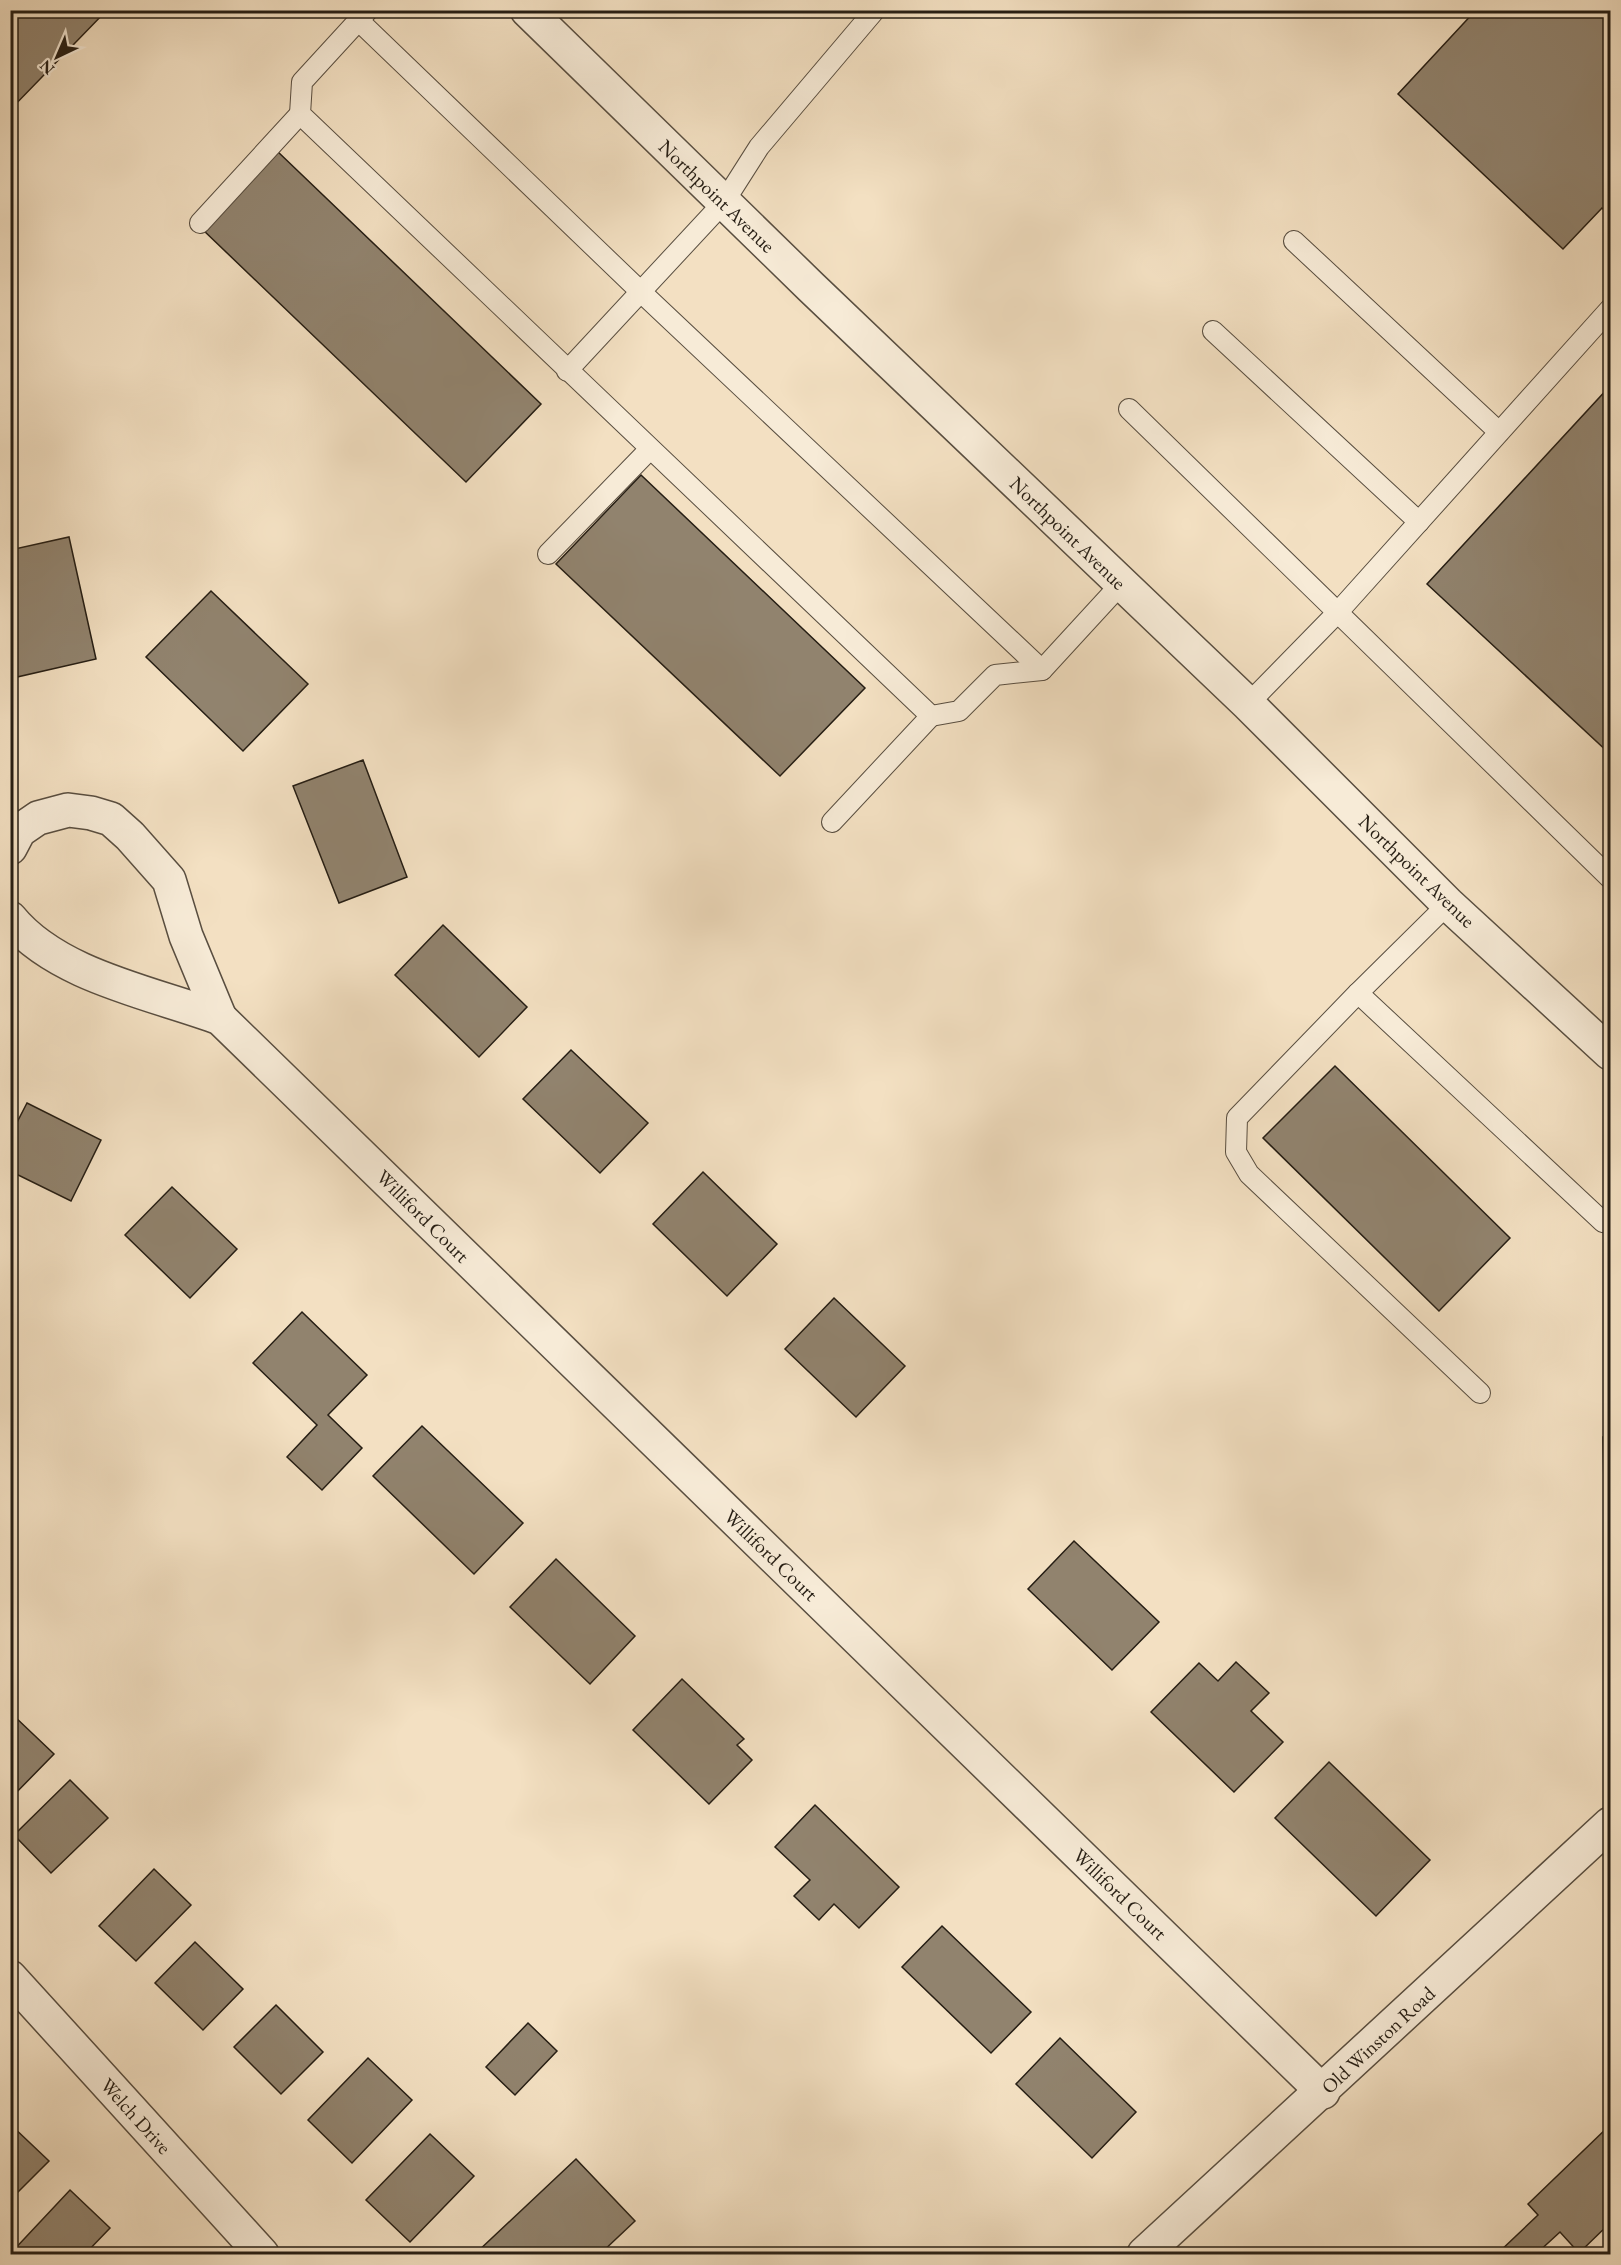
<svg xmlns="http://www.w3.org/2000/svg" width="1621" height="2265" font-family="'EB Garamond',serif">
	<rect width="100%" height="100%" fill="#f3e0c2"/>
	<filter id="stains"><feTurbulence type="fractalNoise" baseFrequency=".00333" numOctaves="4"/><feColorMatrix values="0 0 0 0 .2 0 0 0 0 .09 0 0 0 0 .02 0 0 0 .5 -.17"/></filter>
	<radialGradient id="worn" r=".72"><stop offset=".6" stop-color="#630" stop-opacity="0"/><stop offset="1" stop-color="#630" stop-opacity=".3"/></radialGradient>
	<g fill="#91836e" stroke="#261e14" stroke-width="1.5">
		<polygon points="10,10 107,10 10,110"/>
		<polygon points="1476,10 1599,10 1610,21 1610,215 1602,208 1563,249 1398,94"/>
		<polygon points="276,150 541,404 466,482 201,228"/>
		<polygon points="1610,386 1610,754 1427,584"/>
		<polygon points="641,475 865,688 780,776 556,564"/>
		<polygon points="69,537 96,659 17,677 10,646 10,550"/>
		<polygon points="211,591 308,684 243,751 146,657"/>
		<polygon points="363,760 407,877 339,903 293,786"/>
		<polygon points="443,925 527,1007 479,1057 395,975"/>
		<polygon points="571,1050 648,1123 600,1173 523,1099"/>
		<polygon points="1335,1066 1510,1238 1439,1311 1263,1138"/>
		<polygon points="27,1103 101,1140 71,1201 10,1171 10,1136"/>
		<polygon points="703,1172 777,1244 727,1296 653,1224"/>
		<polygon points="172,1187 237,1249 190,1298 125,1235"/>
		<polygon points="834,1298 905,1366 856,1417 785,1349"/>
		<polygon points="302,1312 367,1375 328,1415 362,1448 322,1490 287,1457 317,1425 253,1363"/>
		<polygon points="422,1426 523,1523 474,1574 373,1476"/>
		<polygon points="1603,1437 1610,1437 1610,1488 1604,1488"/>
		<polygon points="1074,1541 1159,1622 1112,1670 1028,1589"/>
		<polygon points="556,1559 635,1636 590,1684 510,1607"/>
		<polygon points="1236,1662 1269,1693 1251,1711 1283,1742 1234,1792 1151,1712 1199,1663 1218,1681"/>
		<polygon points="682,1679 744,1739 737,1745 752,1760 709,1804 633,1730"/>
		<polygon points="13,1715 54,1754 10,1799 10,1718"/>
		<polygon points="1329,1762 1430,1860 1376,1916 1275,1818"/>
		<polygon points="70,1780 108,1818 51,1873 14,1835"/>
		<polygon points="815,1805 899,1887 859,1928 834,1904 819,1920 794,1896 810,1880 775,1847"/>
		<polygon points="154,1869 191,1905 136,1961 99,1926"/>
		<polygon points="942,1926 1031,2012 991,2053 902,1967"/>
		<polygon points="195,1942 243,1989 203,2030 155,1983"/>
		<polygon points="276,2005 323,2052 281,2094 234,2047"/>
		<polygon points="528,2023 557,2051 515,2095 486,2067"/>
		<polygon points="1060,2038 1136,2112 1092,2158 1016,2084"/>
		<polygon points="368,2058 412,2100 352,2163 308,2120"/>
		<polygon points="10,2124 49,2161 10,2200"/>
		<polygon points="1610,2125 1610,2223 1579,2253 1560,2232 1536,2254 1497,2254 1538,2215 1528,2204"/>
		<polygon points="430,2134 474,2176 410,2242 366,2200"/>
		<polygon points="576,2159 635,2221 600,2254 475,2254"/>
		<polygon points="70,2190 110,2228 85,2254 10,2254"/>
	</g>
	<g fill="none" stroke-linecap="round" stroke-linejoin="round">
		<g stroke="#594e40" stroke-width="22">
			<g id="service">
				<polyline points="368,10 302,82 300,114 931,716 959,711 995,675 1042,670 1121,584"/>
				<polyline points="359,21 641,292 1042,670"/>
				<polyline points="200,223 300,114"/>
				<polyline points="1294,241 1499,432"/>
				<polyline points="1213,331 1419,522"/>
				<polyline points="567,371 724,202 759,147 875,10"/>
				<polyline points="1129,409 1610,878"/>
				<polyline points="548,554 650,449"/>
				<polyline points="1248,704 1338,612 1610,309"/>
				<polyline points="832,822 931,716"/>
				<polyline points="1448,904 1358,993 1603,1222 1610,1223"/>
				<polyline points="1358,993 1237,1118 1236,1152 1249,1174 1480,1393"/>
			</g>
		</g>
		<g stroke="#594e40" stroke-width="36">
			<g id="minor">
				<polyline points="527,10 811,287 1248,704 1448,904 1610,1053"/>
				<polyline points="10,848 19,831 38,818 68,810 91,813 111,819 130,836 169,880 186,936 220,1018"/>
				<path d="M10 918C57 976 153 993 220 1018L1323 2092"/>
				<polyline points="10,1977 262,2254"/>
			</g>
		</g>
		<g stroke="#594e40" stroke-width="36">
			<polyline id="tertiary" points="1144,2254 1610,1824"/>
		</g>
		<use href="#service" stroke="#f7ebd7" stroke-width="20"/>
		<use href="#minor" stroke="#f7ebd7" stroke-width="33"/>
		<use href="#tertiary" stroke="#f7ebd7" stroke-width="33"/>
	</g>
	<g text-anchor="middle" stroke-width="5" stroke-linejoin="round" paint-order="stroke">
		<g font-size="20" fill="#261e14" stroke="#f7ebd7">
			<text transform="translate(717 196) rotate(44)" y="7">Northpoint Avenue</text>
			<text transform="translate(1068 533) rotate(44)" y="7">Northpoint Avenue</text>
			<text transform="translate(1417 871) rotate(44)" y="7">Northpoint Avenue</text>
			<text transform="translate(423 1216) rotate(45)" y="7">Williford Court</text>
			<text transform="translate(771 1555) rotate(44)" y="7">Williford Court</text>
			<text transform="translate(1120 1894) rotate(44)" y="7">Williford Court</text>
			<text transform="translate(1378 2040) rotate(-43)" y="7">Old Winston Road</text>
			<text transform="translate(136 2116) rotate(48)" y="7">Welch Drive</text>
		</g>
	</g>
	<rect width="1621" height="2265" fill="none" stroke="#f3e0c2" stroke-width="36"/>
	<rect x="12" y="12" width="1597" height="2241" fill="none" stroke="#261e14" stroke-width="3"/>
	<rect x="18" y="18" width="1585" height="2229" fill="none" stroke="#261e14" stroke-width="1.5"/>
	<g transform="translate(57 57) rotate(224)" stroke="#f7ebd7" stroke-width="4.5" paint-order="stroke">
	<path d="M0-4.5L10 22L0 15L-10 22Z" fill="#261e14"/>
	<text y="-9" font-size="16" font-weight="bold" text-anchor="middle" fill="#261e14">N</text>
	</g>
	<rect width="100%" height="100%" filter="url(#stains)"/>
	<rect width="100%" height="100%" fill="url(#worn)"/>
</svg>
